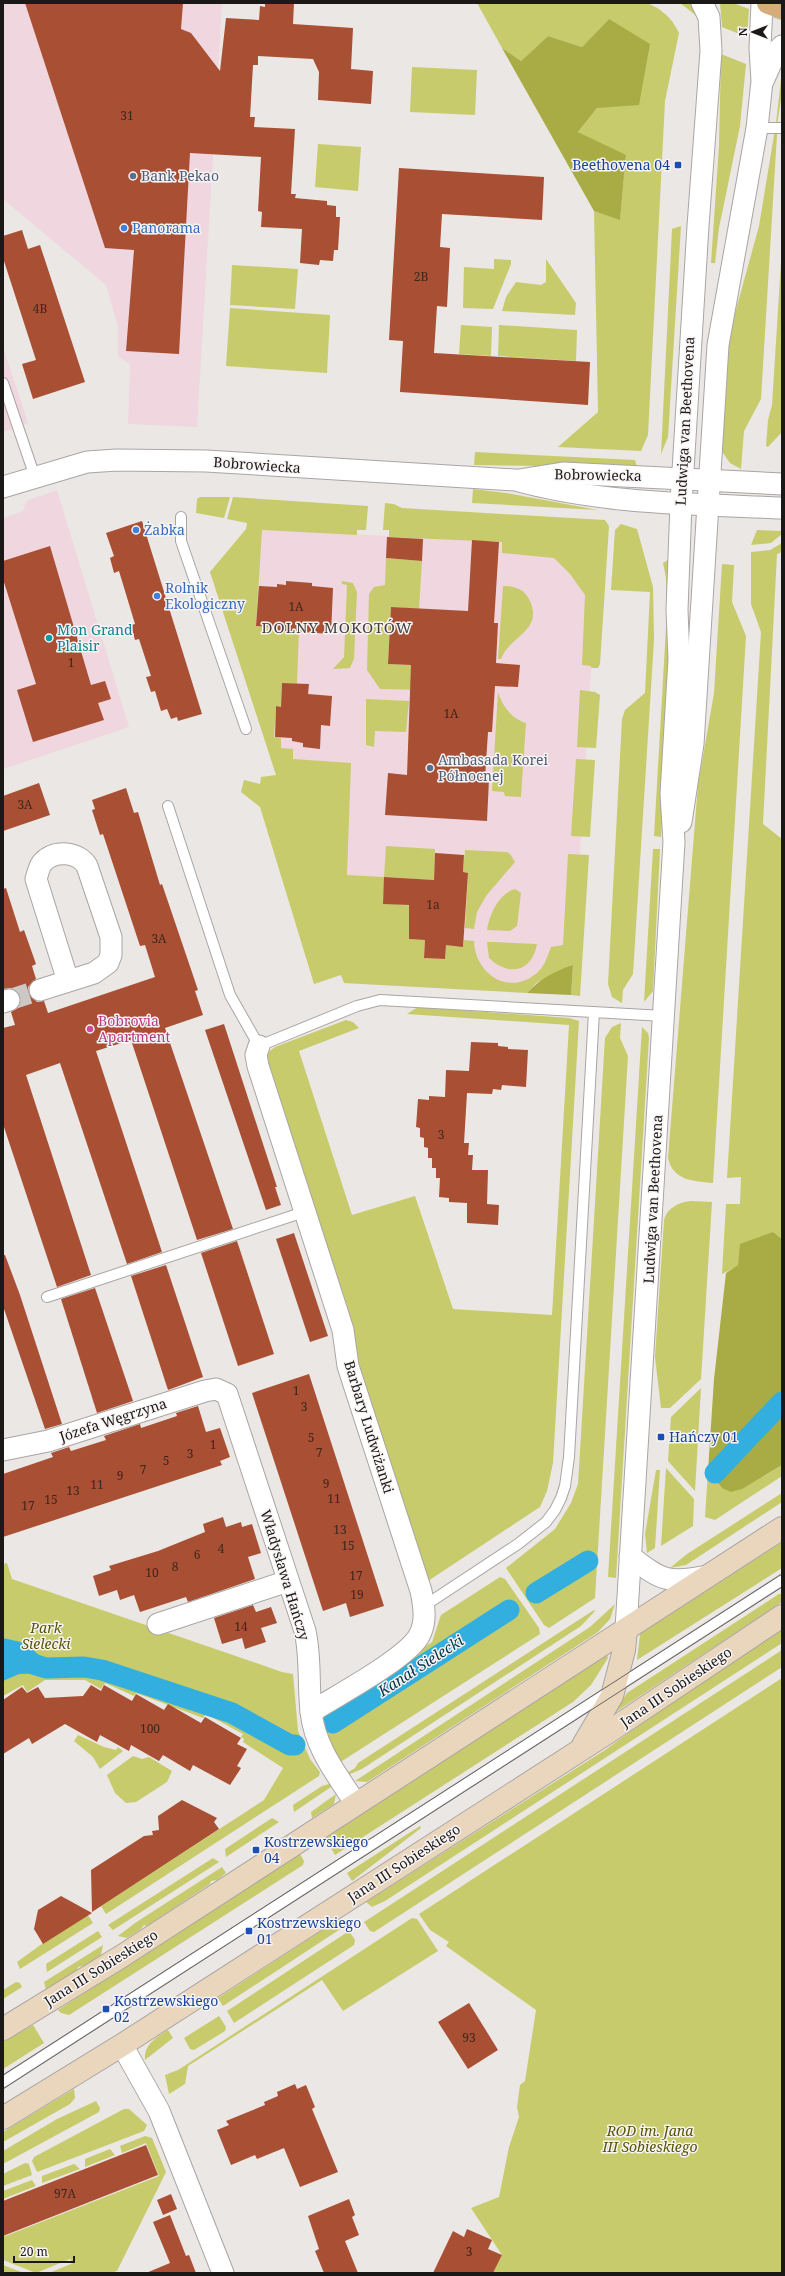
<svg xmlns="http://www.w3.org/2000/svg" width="785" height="2276" font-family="'Noto Serif',serif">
	<rect width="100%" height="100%" fill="#ebe7e5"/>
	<g fill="#f0d6de">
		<polygon points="3,3 222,3 197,427 128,424 130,364 118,356 118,327 106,285 3,199"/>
		<polygon points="3,347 28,423 3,432"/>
		<polygon points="57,490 129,727 3,769 3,518 23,511 26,501"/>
		<polygon points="262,530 556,544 596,594 571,995 344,983 210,572"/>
	</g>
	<g fill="#c7cb6b">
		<path d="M477 3H647C662 9 672 18 679 33L665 101 648 435 641 451 558 447 598 412 594 211 620 219 626 156 578 132 597 108 609 19 582 47 548 36 521 61 502 48Z"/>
		<polygon points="680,3 692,3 698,17"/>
		<polygon points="720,3 733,3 749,9 747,37 722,27"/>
		<polygon points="721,54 746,64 740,126 719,228 715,263 711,263 719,146"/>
		<polygon points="412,67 477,70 475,115 410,112"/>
		<polygon points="781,79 782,94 778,118 761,399 744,431 741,469 730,463 721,450 729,335 759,226 776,123"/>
		<polygon points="318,144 361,147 358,191 315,187"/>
		<polygon points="681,226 668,437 661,454 672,229"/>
		<polygon points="782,247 782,432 768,447 766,446 768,420 772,405"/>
		<polygon points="494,259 511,260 511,264 493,309 463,308 464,267 494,269"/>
		<polygon points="546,259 576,303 575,315 502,311 506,297 516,282 541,285 546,282"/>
		<polygon points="232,265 298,269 295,309 230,305"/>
		<polygon points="230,308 330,315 327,373 226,366"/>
		<polygon points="461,325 492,327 491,356 459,354"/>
		<polygon points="499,325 577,330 576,361 498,356"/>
		<polygon points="475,452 635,460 637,467 584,463 538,466 474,465"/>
		<polygon points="473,489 506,493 598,510 472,503"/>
		<polygon points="200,497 230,497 224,518 196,513 197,499"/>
		<path d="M233 497 368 506 366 530H357V535L262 530 256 626 274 627V630L292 632 293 629H299L297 684 282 683 281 707 276 706 274 737 281 738V748L293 749V759L351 763 347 875 384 877 386 846 435 849 434 880 385 877 383 903 416 906 409 939 425 940 424 958 445 959 446 941 463 947 464 940 474 941C475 975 511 998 539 971 545 965 548 955 551 947L563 945 568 854 589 855 580 996 571 995 573 965 536 983 527 993 344 983 341 975 314 984 260 807 241 792 244 780 260 784 261 777 276 775 210 572 246 529 247 523 227 519Z"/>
		<polygon points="385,503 394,504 402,508 605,520 609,526 600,664 598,668 591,668 591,666 582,665 585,595 570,574 554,558 502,553 502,542 389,537 389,530 383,530"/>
		<polygon points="621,524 637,529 653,587 654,640 633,974 623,990 622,1003 612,997 608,984 622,719 625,710 645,693 650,592 611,590 615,530"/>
		<polygon points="757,530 782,531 782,534 771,543 751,545"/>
		<polygon points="782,543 782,552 777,554 763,824 782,839 782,1239 773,1232 738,1266 722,1274 726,1204 740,1204 741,1177 727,1178 761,632 751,604 751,552 770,550"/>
		<polygon points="386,558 422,561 419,609 391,607 388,664 429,666 428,690 380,689 367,670 369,594 374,587 385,585"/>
		<polygon points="668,560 671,678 661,837 654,836 667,610 666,578 663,563"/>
		<path d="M722 564 734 565 732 602 746 636 713 1183C694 1181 673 1181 668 1158L698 785 714 693Z"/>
		<polygon points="342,581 353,583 357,592 354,659 350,668 333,669 344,657 347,585 342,584"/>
		<path d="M503 586C514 586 523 588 529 599 545 631 509 636 501 659H498Z"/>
		<polygon points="580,690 595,692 600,695 596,748 577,747"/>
		<path d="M498 692C502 706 512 719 526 723L521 797 505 796 504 792 492 791Z"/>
		<polygon points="366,699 409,701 406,732 375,731 374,747 366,745"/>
		<polygon points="576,759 595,760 590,837 571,836"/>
		<polygon points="653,849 660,849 653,991 644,1002"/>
		<polygon points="465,850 507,852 510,854 515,862 486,896 477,912 474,929 465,928 468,873 463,872"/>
		<path d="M515 889 521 893 517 926 510 931 487 930C489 915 499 893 515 889Z"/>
		<path d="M487 942H493L537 944C532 972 509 977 489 958Z"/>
		<polygon points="418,1007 569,1018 579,1021 553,1463 547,1491 540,1507 428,1581 356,1371 354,1339 348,1308 266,1070 267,1053 275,1047 346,1020 353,1022 359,1028 299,1051 352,1215 415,1196 453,1309 552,1315 569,1025 407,1014"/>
		<polygon points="621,1023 620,1038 628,1056 595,1598 549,1628 544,1625 506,1568 555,1529 571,1503 578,1484 605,1038 612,1027"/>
		<polygon points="642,1027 648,1033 649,1038 616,1578 608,1577"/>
		<path d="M691 1201 712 1202 701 1379 670 1408H661L655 1357 664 1220C667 1208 679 1202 691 1201Z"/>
		<polygon points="701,1388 695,1491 668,1461 671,1417"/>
		<polygon points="782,1465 782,1476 715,1520 705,1517 708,1471 722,1488 764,1476"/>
		<polygon points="666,1468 694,1499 693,1526 661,1546"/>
		<polygon points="656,1470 660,1470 655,1548 647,1553 645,1534"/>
		<polygon points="782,1493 782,1502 686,1565 670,1568 687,1554"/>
		<polygon points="782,1542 782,1568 637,1660 640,1634"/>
		<polygon points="7,1563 12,1579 282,1672 293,1674 298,1731 310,1759 320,1772 319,1776 106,1914 101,1906 264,1800 283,1768 243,1742 244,1739 241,1737 243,1734 206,1714 203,1718 136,1693 134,1696 105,1683 101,1689 85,1680 45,1680 27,1692 23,1685 3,1696 3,1564"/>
		<polygon points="500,1577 505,1579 539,1628 540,1634 339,1763 320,1719 322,1715 432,1642 441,1615"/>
		<polygon points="779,1594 782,1594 782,1602 614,1713 627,1693"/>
		<polygon points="615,1604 610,1619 598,1632 367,1782 355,1781 590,1627"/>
		<polygon points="594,1610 595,1611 581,1626 362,1769 348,1775 347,1773 355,1768 358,1763"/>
		<polygon points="782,1630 782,1643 385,1901 372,1907 366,1902 605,1750 672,1702"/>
		<polygon points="782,1650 782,1667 374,1932 370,1931 364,1922"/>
		<polygon points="607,1655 608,1658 591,1685 573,1702 335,1855 325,1838"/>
		<polygon points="782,1678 782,2273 493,2273 502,2255 471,2208 499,2197 509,2147 519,2117 517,2107 520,2085 525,2081 536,2010 446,1946 449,1942 430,1930 419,1914"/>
		<polygon points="78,1735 104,1747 116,1750 118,1747 123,1751 100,1769 93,1757 74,1741"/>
		<polygon points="133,1756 142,1759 149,1757 172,1771 167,1782 136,1802 126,1803 115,1793 107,1775"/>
		<polygon points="332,1783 334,1785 294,1812 293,1805 322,1786"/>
		<polygon points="336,1794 334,1804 312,1818 311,1812"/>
		<polygon points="272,1818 279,1822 226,1857 225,1849"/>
		<polygon points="420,1826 421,1828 352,1881 347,1873"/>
		<polygon points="300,1854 304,1861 303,1865 69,2015 61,2013 58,2010"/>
		<polygon points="213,1858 219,1862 113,1930 108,1925"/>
		<polygon points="222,1867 226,1873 217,1880 211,1881 210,1884 147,1926 144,1925 140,1930 127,1938 118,1936 135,1923"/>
		<polygon points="86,1912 93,1923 20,1969 17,1962"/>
		<polygon points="341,1918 345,1926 223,2006 218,1998"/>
		<polygon points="412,1918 417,1919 438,1951 343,2011 322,1980 188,2066 185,2084 169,2094 165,2075 178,2070"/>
		<polygon points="98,1931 102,1937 47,1972 46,1964"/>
		<polygon points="349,1931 355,1940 354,1945 234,2023 227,2011"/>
		<polygon points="103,1945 101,1955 84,1966 78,1967 77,1970 46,1990 44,1982"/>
		<polygon points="16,1982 20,1983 22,1987 3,1999 3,1990"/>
		<polygon points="219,2016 226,2027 225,2031 194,2050 190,2049 184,2038"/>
		<polygon points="33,2025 44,2043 3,2069 3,2042"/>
		<path d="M168 2030 173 2038 145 2060C144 2044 156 2038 168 2030Z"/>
		<polygon points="74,2089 75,2098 70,2104 3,2142 3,2132"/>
		<polygon points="96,2101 100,2108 99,2112 3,2164 3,2151 57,2119"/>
		<polygon points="124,2109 129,2109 147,2125 144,2131 37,2172 32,2161 34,2157"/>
		<polygon points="145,2136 152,2138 166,2172 117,2271 110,2273 49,2273 73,2263 70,2259 36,2273 3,2260 3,2237 159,2176 146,2143 122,2153 120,2146"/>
		<polygon points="110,2149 115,2155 85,2167 85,2159"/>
		<polygon points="25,2163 29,2164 32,2175 3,2186 3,2174"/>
		<polygon points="74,2164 80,2169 42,2183 42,2176"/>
		<polygon points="32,2180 36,2186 3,2199 3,2191"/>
		<polygon points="3,2265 24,2273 3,2273"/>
	</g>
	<g fill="#a9ac45">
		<polygon points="609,19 650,44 639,105 597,108 578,132 626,155 620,220 594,211 502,48 521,61 548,36 582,47"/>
		<path d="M573 965 571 995 527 993C540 979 555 971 573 965Z"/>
		<polygon points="773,1232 782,1239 782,1465 742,1489 731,1492 722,1488 708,1471 714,1379 726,1273 738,1265 740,1244"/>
	</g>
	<polygon fill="#32afdf" points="3,1638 25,1643 47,1662 45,1673 19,1674 3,1681"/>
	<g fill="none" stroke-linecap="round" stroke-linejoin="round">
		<g stroke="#32afdf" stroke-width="21">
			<polyline points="715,1473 782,1402"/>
			<polyline points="536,1593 588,1561"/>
			<polyline points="3,1655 46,1668 84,1667 102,1670 232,1713 290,1745 295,1745"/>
			<polyline points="333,1723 509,1610"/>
		</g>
	</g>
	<g fill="#a94f33">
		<polygon points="25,3 183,3 181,29 191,33 220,71 226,18 259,20 260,6 265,7 265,3 294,3 293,24 353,28 351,69 373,71 371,104 318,100 319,72 313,59 258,56 258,65 253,65 250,117 255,117 254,127 295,129 291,194 296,194 295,198 327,201 327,205 336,206 336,217 340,217 338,250 334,250 333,261 320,260 319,265 300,263 302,229 261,227 262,212 258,211 261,157 190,153 179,354 126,351 134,250 105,248"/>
		<polygon points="399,168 544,177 542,220 442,214 440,247 450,248 447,307 437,306 434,353 590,362 588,405 400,392 403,341 389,340"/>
		<polygon points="22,230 28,249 40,245 85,382 33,399 22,364 36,360 3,258 3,236"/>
		<polygon points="142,521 202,714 178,721 177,717 171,719 167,709 161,711 155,691 151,692 146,677 151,676 139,639 135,640 131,625 135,624 119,571 114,573 110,558 114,556 106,533"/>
		<polygon points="387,537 423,539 422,561 386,558"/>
		<polygon points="472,540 499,542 494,623 498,623 496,663 520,665 518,687 495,686 492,732 488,732 485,778 489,779 487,821 385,815 388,773 407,775 411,665 388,664 391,607 468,611"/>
		<polygon points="50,546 91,685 105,681 111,699 98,703 104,720 33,742 17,690 36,684 3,579 3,561"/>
		<polygon points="286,581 312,583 312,586 333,588 331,634 273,630 274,627 256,626 259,586 277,587 277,584 286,585"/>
		<polygon points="282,683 309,684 308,694 332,696 330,726 321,725 320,749 303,747 303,743 292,741 292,738 275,737 276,706 281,707"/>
		<polygon points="39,783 50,815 3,831 3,796"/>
		<polygon points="126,788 134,813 138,812 160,885 162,884 198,990 195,991 203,1015 165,1028 233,1229 197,1240 131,1040 96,1051 162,1252 127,1264 60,1063 26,1075 91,1275 57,1287 3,1124 3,1028 15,1025 11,1012 18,1008 21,1002 20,996 17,991 11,988 3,989 3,889 6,888 20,932 24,930 36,964 32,966 36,979 28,987 29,994 37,1002 44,1001 48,1013 155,977 145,945 140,946 103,834 100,835 92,810 95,809 92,800"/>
		<polygon points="435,853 464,855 463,872 468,873 463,947 446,945 445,959 424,958 425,940 409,939 409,905 383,904 384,877 434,880"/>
		<polygon points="224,1024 277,1187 275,1187 281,1205 266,1210 205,1030"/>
		<polygon points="471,1042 498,1043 498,1046 508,1047 508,1049 528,1050 526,1087 502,1085 501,1090 493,1089 492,1094 467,1093 464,1143 469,1143 468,1155 473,1155 472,1170 488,1170 487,1204 499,1205 498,1225 467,1223 467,1203 449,1202 449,1198 439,1197 440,1178 436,1178 436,1168 432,1168 432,1158 428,1158 428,1148 424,1147 424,1138 420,1137 420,1128 416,1127 418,1099 429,1100 429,1096 445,1097 446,1070 469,1071"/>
		<polygon points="294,1233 328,1336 310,1342 276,1239"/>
		<polygon points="237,1241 274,1354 238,1366 201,1253"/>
		<polygon points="3,1255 5,1255 20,1295 62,1424 45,1429 3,1306"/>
		<polygon points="166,1265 203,1377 168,1390 131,1276"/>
		<polygon points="95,1288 133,1401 97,1413 61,1299"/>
		<polygon points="309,1374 384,1606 350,1617 346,1603 323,1611 252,1393"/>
		<polygon points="198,1406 206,1432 220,1428 230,1457 220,1461 222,1465 3,1537 3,1474 53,1457 51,1453 69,1447 71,1451 106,1440 104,1436 140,1424 141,1428 177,1416 176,1413"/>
		<polygon points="223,1517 226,1527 241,1522 242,1527 252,1524 261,1553 248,1557 255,1579 188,1602 186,1597 140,1612 134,1595 120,1600 117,1590 99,1596 93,1576 111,1570 109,1566 158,1551 205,1532 203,1524"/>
		<polygon points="253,1605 256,1612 271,1607 277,1623 261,1628 266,1642 245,1649 242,1638 222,1644 214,1618"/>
		<polygon points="91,1685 101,1691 104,1685 132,1701 136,1694 164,1710 168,1704 201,1723 205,1717 241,1738 237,1744 247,1749 237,1766 241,1768 230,1785 193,1765 190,1771 163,1755 159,1761 131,1745 129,1751 100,1735 97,1742 65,1724 32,1744 29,1738 3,1754 3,1700 22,1687 27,1693 38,1687 45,1698 83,1696"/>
		<polygon points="182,1800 217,1818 214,1822 219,1829 92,1912 91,1870 144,1836 153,1835 152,1831 159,1830 158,1816"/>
		<polygon points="61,1896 92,1913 43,1944 34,1929 38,1910"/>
		<polygon points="469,2003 498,2050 468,2069 438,2022"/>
		<polygon points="295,2084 297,2089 306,2085 315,2107 312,2109 338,2172 300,2187 284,2148 257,2159 255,2155 231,2165 217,2130 229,2125 226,2121 265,2105 264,2102 278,2096 277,2092"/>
		<polygon points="146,2145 158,2175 3,2236 3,2201"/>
		<polygon points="171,2194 177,2209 163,2215 157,2200"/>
		<polygon points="349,2199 355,2215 352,2217 359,2235 345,2241 358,2273 324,2273 315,2251 319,2249 308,2216"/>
		<polygon points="170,2215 186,2256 189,2255 196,2273 146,2273 170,2263 153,2222"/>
		<polygon points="467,2229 492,2240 488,2249 502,2255 493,2273 433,2273 453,2231 464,2237"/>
	</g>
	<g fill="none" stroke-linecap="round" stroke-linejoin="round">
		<polyline stroke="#ccc8c6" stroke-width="21" stroke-dasharray="21 10" stroke-linecap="butt" points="9,1000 40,990"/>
		<g stroke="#a9a5a4" stroke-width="12">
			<g id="service">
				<polyline points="757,128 782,128"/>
				<polyline points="3,383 35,477"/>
				<polyline points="181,517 181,541 246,729"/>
				<polyline points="168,806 230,995 259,1046 357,1006 380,1000 664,1016"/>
				<polyline points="47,1297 304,1212"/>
				<polyline points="424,1606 518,1544 546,1522 555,1510 561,1498 565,1486 569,1457 594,1012"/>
				<polyline points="3,2082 782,1580"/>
			</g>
		</g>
		<g stroke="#a9a5a4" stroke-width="23">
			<g id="minor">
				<polyline points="763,81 775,54 782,46"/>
				<polyline points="519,480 563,473 782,484"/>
				<path d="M3 487 87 462 117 460 206 461 515 480C601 504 693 504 782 508"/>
				<polyline points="681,822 693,744 718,345 757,128 762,81 760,48 762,3"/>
				<path d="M40 990 94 973 108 963 111 955V937L87 866C79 852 55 849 43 862 39 866 38 873 36 879L68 981"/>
				<polyline points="3,1002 9,1000"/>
				<path d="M259 1046 256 1055 258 1066 343 1330 348 1366 421 1591C424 1606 427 1622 419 1636 406 1659 336 1696 311 1712"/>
				<path d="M3 1450 48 1441 205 1391 216 1389 227 1394 305 1631C311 1657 308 1684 311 1711 314 1746 337 1775 356 1804"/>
				<path d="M630 1556C663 1582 668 1583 708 1576"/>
				<polyline points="158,1624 288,1581"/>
				<polyline points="626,1629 674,842 671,794 679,659 677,610 681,503 698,226 711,51 709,17 702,3"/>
				<polyline points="122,2045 159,2111 223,2273"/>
			</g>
		</g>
		<g stroke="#a9a5a4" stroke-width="24">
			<g id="secondary">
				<polyline points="583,1745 612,1696 624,1650 626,1629"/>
				<polyline points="3,2029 122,1956 782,1528"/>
				<polyline points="3,2118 122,2045 607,1733 782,1616"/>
			</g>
		</g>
		<g stroke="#c3c3c3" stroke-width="24">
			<polyline id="primary" points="768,3 782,8"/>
		</g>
		<use href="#service" stroke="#fff" stroke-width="10"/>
		<use href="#minor" stroke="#fff" stroke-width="21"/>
		<use href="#secondary" stroke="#e9d6bd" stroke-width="22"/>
		<use href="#primary" stroke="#d4ad7b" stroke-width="22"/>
		<g stroke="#686665" stroke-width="1">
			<polyline points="3,2075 782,1574"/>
			<polyline points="3,2089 782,1587"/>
		</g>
	</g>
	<g fill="#1a4fb4" stroke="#f8f4f3" stroke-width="1.5">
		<rect x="674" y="161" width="8" height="8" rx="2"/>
		<rect x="657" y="1433" width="8" height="8" rx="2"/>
		<rect x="252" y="1846" width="8" height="8" rx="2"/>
		<rect x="245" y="1927" width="8" height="8" rx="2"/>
		<rect x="102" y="2005" width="8" height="8" rx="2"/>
	</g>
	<g fill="#5c6f8a" stroke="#f8f4f3" stroke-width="1.5">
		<circle cx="133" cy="176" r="4"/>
		<circle cx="430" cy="768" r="4"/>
	</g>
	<g fill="#3f7fe0" stroke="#f8f4f3" stroke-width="1.5">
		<circle cx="124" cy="228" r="4"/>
		<circle cx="136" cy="530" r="4"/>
		<circle cx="157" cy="596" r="4"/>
	</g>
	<circle fill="#0f9aa8" stroke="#f8f4f3" stroke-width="1.5" cx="49" cy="638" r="4"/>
	<circle fill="#d1479c" stroke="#f8f4f3" stroke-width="1.5" cx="90" cy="1029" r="4"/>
	<g text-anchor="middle" stroke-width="3" stroke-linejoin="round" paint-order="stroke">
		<g font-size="12" fill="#3e261f">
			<text x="127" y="120">31</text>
			<text x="421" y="281">2B</text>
			<text x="40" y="313">4B</text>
			<text x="296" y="611">1A</text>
			<text x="71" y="667">1</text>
			<text x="451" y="718">1A</text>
			<text x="25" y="809">3A</text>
			<text x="433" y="909">1a</text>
			<text x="159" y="943">3A</text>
			<text x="441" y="1139">3</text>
			<text x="296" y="1395">1</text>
			<text x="304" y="1411">3</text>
			<text x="311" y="1442">5</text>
			<text x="213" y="1449">1</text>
			<text x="319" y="1457">7</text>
			<text x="190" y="1458">3</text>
			<text x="166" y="1465">5</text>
			<text x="143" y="1474">7</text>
			<text x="120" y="1480">9</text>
			<text x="326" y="1488">9</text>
			<text x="97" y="1489">11</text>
			<text x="73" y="1495">13</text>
			<text x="334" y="1503">11</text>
			<text x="51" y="1504">15</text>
			<text x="28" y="1510">17</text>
			<text x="340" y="1534">13</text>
			<text x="348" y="1550">15</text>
			<text x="221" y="1553">4</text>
			<text x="197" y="1559">6</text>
			<text x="175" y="1571">8</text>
			<text x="152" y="1577">10</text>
			<text x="356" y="1580">17</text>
			<text x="357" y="1599">19</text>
			<text x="241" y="1631">14</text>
			<text x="150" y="1733">100</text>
			<text x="469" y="2042">93</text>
			<text x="65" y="2198">97A</text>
			<text x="469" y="2256">3</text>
		</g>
		<g font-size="14" fill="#164399" stroke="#f8f4f3" text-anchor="start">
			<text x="670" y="170" text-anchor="end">Beethovena 04</text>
			<text x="669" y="1442">Hańczy 01</text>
			<text x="264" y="1847">Kostrzewskiego<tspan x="264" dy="16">04</tspan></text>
			<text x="257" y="1928">Kostrzewskiego<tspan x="257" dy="16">01</tspan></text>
			<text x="114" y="2006">Kostrzewskiego<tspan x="114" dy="16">02</tspan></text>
		</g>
		<g font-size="14" fill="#4e5e75" stroke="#f8f4f3" text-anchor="start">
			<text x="141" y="181">Bank Pekao</text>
			<text x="438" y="765">Ambasada Korei<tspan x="438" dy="16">Północnej</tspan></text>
		</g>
		<g font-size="14" fill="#366cbe" stroke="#f8f4f3" text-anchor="start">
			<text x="132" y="233">Panorama</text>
			<text x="144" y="535">Żabka</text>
			<text x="165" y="593">Rolnik<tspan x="165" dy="16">Ekologiczny</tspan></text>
		</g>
		<g font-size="14" fill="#1a1918" stroke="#f8f4f3">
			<text transform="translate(685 421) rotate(-87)" y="5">Ludwiga van Beethovena</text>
			<text transform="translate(257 465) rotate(4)" y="5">Bobrowiecka</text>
			<text transform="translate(598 475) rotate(1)" y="5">Bobrowiecka</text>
			<text transform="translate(653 1199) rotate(-87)" y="5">Ludwiga van Beethovena</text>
			<text transform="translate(113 1420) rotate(-18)" y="5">Józefa Węgrzyna</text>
			<text transform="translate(369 1427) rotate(73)" y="5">Barbary Ludwiżanki</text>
			<text transform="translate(285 1575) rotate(73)" y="5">Władysława Hańczy</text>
			<text transform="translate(676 1687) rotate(-34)" y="5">Jana III Sobieskiego</text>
			<text transform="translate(404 1863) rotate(-33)" y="5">Jana III Sobieskiego</text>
			<text transform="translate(101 1968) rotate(-32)" y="5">Jana III Sobieskiego</text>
		</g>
		<g font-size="14" fill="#0d838f" stroke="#f8f4f3" text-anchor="start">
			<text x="57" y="635">Mon Grand<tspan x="57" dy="16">Plaisir</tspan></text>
		</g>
		<g font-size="14" fill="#b23c85" stroke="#f8f4f3" text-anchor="start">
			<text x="98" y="1026">Bobrovia<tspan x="98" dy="16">Apartment</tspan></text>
		</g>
		<g font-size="14" font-style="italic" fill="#545504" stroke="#f8f4f3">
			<text x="46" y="1633">Park<tspan x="46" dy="16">Sielecki</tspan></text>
			<text x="650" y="2136">ROD im. Jana<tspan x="650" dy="16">III Sobieskiego</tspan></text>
		</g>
		<g font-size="15" letter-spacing="1" fill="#43403f" stroke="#f8f4f3">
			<text x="337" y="633">DOLNY MOKOTÓW</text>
		</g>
		<g font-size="15" font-style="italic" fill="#00374b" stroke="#f8f4f3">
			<text transform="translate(421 1666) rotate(-33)" y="5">Kanał Sielecki</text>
		</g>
	</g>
	<rect width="785" height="2276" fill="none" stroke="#1a1918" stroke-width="8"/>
	<g transform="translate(753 32) rotate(270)" stroke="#f8f4f3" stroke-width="3" paint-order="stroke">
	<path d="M0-3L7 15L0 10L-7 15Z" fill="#1a1918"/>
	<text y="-6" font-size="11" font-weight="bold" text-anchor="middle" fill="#1a1918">N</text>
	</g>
	<path d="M14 2256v6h60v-6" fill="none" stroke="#1a1918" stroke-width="2"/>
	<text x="20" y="2256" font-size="12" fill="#1a1918" stroke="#f8f4f3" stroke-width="3" paint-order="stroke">20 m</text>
</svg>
